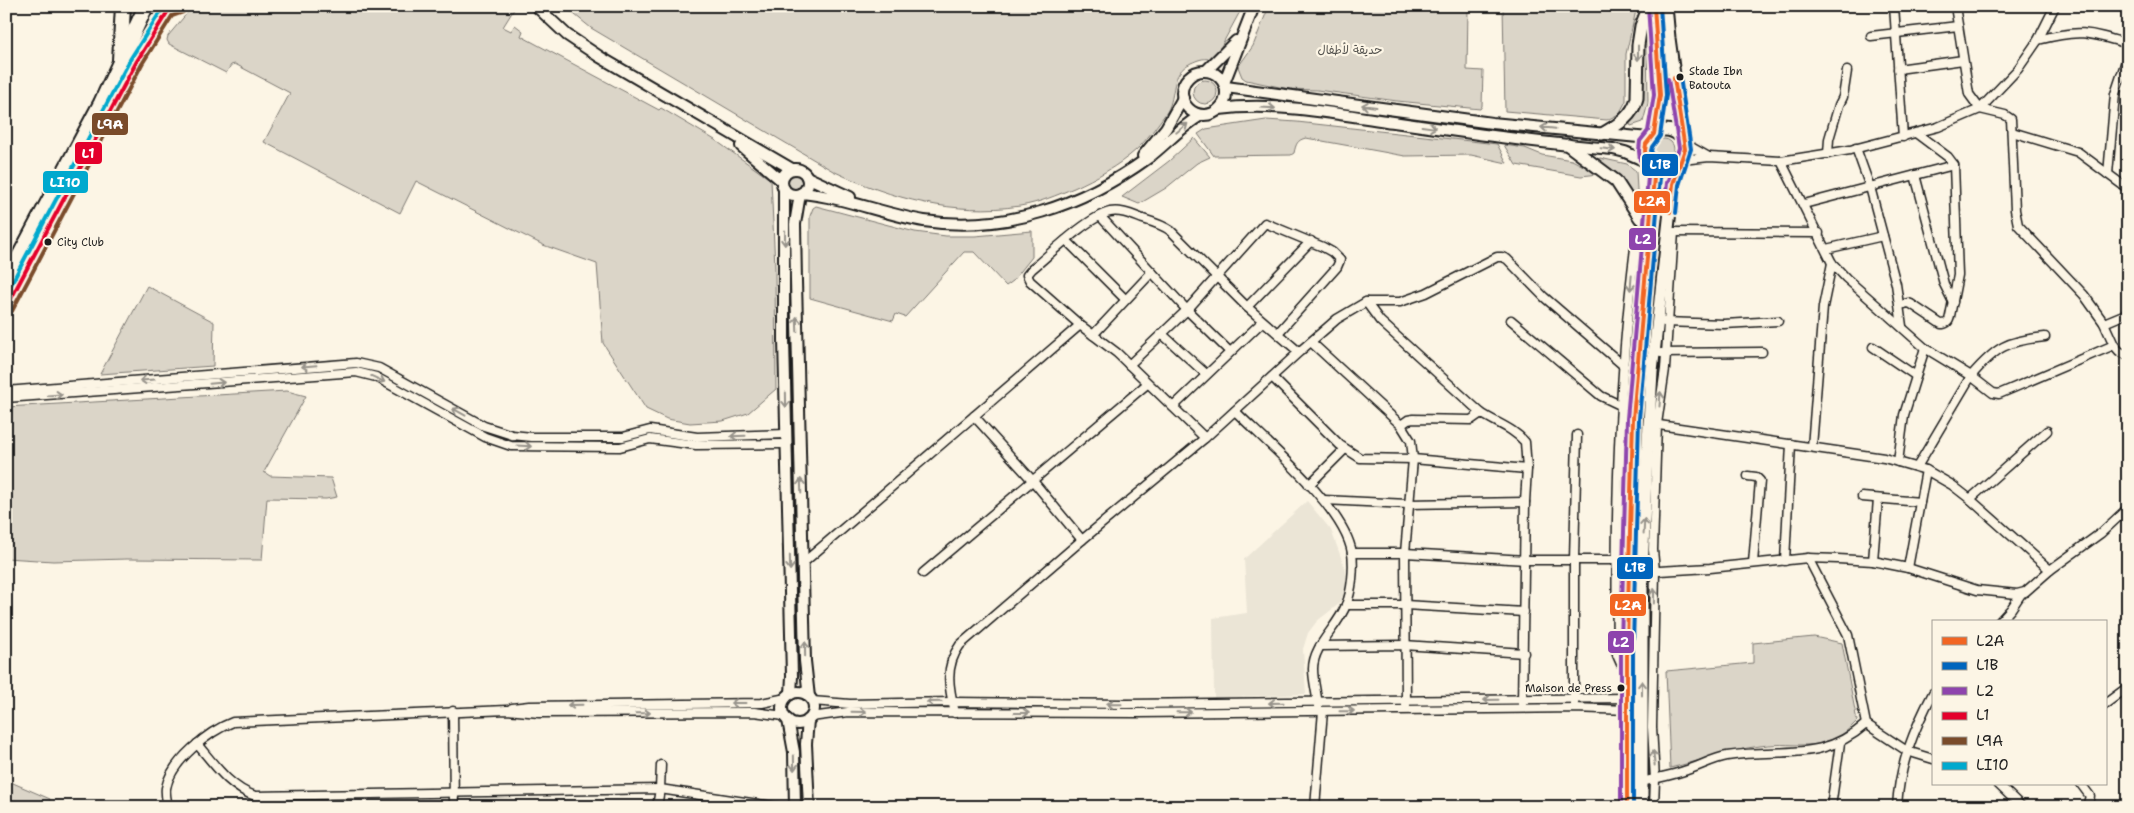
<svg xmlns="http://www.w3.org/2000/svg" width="2134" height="813" font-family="'Shantell Sans','Playpen Sans Arabic',sans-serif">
	<rect width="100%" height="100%" fill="#fcf5e5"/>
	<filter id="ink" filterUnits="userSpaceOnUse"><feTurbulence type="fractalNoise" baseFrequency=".02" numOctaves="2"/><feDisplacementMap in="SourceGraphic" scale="10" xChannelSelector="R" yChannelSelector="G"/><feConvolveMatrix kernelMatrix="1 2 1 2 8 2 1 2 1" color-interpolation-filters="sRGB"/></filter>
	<g filter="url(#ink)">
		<polygon fill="#ebe5d6" points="1307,501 1331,530 1346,571 1346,587 1343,596 1339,604 1317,621 1308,633 1303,649 1306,694 1214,698 1213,618 1247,613 1244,559"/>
		<g fill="#dbd5c8" stroke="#7c7872">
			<polygon points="193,6 516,6 503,27 511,31 515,25 523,31 521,36 659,110 661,108 715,140 771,180 775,267 776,389 748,413 723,421 690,423 667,419 646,409 603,343 597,264 543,245 416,181 400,213 264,142 290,93 235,64 231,65 226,73 169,44 167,40 168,36"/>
			<path d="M564 6H1243L1218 52 1210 59C1202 58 1198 60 1191 63 1169 74 1177 94 1167 112 1157 125 1148 139 1136 150 1118 166 1096 178 1074 188 1057 195 1039 203 1020 206 955 216 892 199 833 171L591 28Z"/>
			<polygon points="1269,6 1473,6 1468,7 1467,70 1483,71 1482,106 1480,109 1397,101 1317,90 1289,89 1246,80 1242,77 1238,67 1253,46"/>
			<polygon points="1503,6 1637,6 1626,54 1626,101 1619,114 1607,120 1505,111"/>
			<polygon points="1644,36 1647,39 1648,103 1643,122 1631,126 1629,122 1639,108"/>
			<circle cx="1205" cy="92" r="12"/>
			<path d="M1266 120 1297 122 1497 144 1507 163 1471 155 1405 156 1306 138C1297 140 1296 144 1294 153L1291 155 1214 156 1198 134 1206 129Z"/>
			<polygon points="1194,138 1210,157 1197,163 1166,188 1139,204 1122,197 1169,161"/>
			<circle cx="1664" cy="149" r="10"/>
			<polygon points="1504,145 1525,148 1542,155 1572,160 1599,174 1581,176 1516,165"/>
			<polygon points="1600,158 1627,164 1636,171 1638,208 1596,160"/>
			<circle cx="795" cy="182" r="10"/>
			<polygon points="816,206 915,232 946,236 975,236 1032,231 1032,257 1013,281 1006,286 974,252 964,252 905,317 896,314 893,321 810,298 810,216 813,208"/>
			<polygon points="147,286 214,322 213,366 100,374"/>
			<polygon points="287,391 306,396 264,472 270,476 331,478 337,497 326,499 267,498 262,560 127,559 53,561 6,558 6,407"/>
			<path d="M1814 637 1842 643 1857 721C1824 757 1801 740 1760 746 1730 750 1700 761 1670 768L1666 671 1753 663V643Z"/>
			<polygon points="6,780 50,799 48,807 6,807"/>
		</g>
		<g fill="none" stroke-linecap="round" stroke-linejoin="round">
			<g stroke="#1c1c1c" stroke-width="11">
				<g id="street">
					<polyline points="1894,6 1903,137"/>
					<polyline points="1955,6 1969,94 1980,109 2005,115 2011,119 2015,210 2018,225 2084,295 2104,323 2114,345 2119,351 2128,356"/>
					<polyline points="1871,36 1958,26"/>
					<polyline points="2038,40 2055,6"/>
					<polyline points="1898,69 1963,60"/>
					<polyline points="2012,132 2078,152 2128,189"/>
					<polyline points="1684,143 1707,156"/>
					<polyline points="1856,148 1870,187 1896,284 1902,326"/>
					<polyline points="1828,154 1829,139 1839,105 1843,97 1847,71"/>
					<path d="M1682 160 1709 157 1781 161 1850 150 1938 127 1980 109 2018 69 2038 40C2079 29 2088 32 2128 44"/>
					<path d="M1781 161 1832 263 1846 278 1925 348 1971 376C1997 346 2007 341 2045 337"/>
					<polyline points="2108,174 2115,94 2128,55"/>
					<polyline points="1915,175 1944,284 1953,302"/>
					<polyline points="1804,204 1954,165"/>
					<polyline points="1100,216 1187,310 1230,352"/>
					<polyline points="1671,232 1819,233"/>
					<polyline points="1066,240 1125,299"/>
					<polyline points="1826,249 1883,236"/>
					<path d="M1366 302 1380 321 1481 413C1496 423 1513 428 1525 442L1527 469 1525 502 1522 704"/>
					<path d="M1901 305 1908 303 1911 304 1941 324C1947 324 1949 322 1950 316L1958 275 1954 165 1948 157 1916 133"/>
					<polyline points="1247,307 1311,241"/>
					<polyline points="1511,320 1601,396 1620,405"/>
					<polyline points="1664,322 1724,324 1778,321"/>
					<polyline points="2104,323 2128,313"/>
					<polyline points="1162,334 1206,374"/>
					<polyline points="1093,335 1152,272"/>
					<polyline points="1311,342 1401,425 1411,441 1413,459 1405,553 1406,705"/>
					<polyline points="1873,347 1916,376"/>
					<polyline points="1661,353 1762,352"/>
					<polyline points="1129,365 1187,310 1265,223 1323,247 1332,252 1340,260 1337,267 1278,333"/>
					<polyline points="1272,377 1340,445 1360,458 1413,459 1527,469"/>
					<polyline points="6,391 356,363 379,368 484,426 512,435 532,437 623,437 650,430 697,437 786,434"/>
					<polyline points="6,398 356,372 376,377 485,437 511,446 620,447 650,439 696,445 787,444"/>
					<polyline points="1173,407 1262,322"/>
					<path d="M1235 411C1267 443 1345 508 1352 553 1354 568 1352 591 1346 605 1338 627 1313 645 1313 669 1313 681 1317 694 1318 706"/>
					<polyline points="974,416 1033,481 1082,540"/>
					<polyline points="1652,424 1884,458 1926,470 1952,485 1970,499 2050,570"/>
					<polyline points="1401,425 1408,420 1413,419 1471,420 1481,413"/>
					<path d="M1205 438 1117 353 1080 325 1030 281 1027 275 1032 269C1050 254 1088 217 1110 212 1121 210 1132 215 1143 219 1153 222 1163 225 1171 231L1247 307 1299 352"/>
					<polyline points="1812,447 1823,307 1832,263"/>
					<polyline points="1898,462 1904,415 1925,348"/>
					<polyline points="1917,467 1971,376 1993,393 1999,394 2114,345"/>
					<polyline points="1748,476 1756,477 1760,481 1753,563"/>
					<polyline points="1309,485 1345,449"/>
					<polyline points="1862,497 1920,502"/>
					<polyline points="1970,499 2047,431"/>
					<polyline points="1324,500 1408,504 1525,502"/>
					<polyline points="1352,553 1405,553 1526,560 1616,560"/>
					<polyline points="1808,558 1848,635 1866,724 1907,751 1933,759"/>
					<polyline points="1785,561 1791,444"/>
					<polyline points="1873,561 1878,499"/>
					<polyline points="803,563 1080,325"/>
					<polyline points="1908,568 1926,470"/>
					<polyline points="1642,572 1710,568 1808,558 1838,559 1873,561 1908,568 1977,590 2017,594 2025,592 2050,570 2101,533 2128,508"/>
					<polyline points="923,573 1147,384"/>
					<polyline points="1346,605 1405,605 1524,612"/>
					<polyline points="1999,622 2011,609 2021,594"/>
					<polyline points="1320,646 1404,645 1524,653"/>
					<path d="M1627 671 1621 664 1617 655C1615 514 1618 373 1637 233L1643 227 1651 226"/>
					<polyline points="812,701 850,704 952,702 1126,704 1627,698"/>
					<polyline points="1574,703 1574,560 1577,435"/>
					<polyline points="2105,704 2128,687"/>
					<polyline points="512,708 529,706 762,703 786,698"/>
					<polyline points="453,711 454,807"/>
					<path d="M955 713C949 688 944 667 960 645L1082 540 1205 438 1299 352 1337 319 1366 302H1400L1426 293 1497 257H1502L1507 259 1544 297 1624 366"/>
					<polyline points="811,717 848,712 1139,713 1574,708 1628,710"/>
					<path d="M197 744C214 764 229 787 255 796L660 789 778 807"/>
					<path d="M1642 782C1657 778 1673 775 1687 770 1700 766 1714 758 1727 756 1781 747 1820 764 1866 724"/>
					<polyline points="1998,784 2022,807"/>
					<polyline points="2081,784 2090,796 2087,807"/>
					<path d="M168 807C167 801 165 794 166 788 171 761 209 731 233 722L507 710 539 713 754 712 784 716"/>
					<polyline points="657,807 660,789 661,765"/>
					<polyline points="1315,807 1323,711"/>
					<polyline points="1654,807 1655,779 1652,727 1655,571 1653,550 1657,424 1665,369 1674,232"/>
					<polyline points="1831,807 1840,743"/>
					<path d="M1897 807C1899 766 1914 729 1933 693"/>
				</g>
			</g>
			<g stroke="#1c1c1c" stroke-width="14">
				<g id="secondary">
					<polyline points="536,6 567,35 600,57 792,169"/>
					<circle cx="1204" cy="93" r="22"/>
					<polyline points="1206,71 1236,41"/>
					<polyline points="1224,83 1254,6"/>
					<polyline points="1226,87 1492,123 1649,138"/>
					<path d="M1219 109C1275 102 1331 113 1386 121 1462 132 1537 143 1613 149L1625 152 1650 163"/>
					<polyline points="741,146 782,181"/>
					<polyline points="1143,156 1166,128 1183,98"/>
					<circle cx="795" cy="182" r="13"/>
					<polyline points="807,177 850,197"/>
					<polyline points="784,189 784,340 792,676 791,694"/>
					<path d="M802 193C844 197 883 214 924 221 1005 233 1083 205 1148 158 1166 144 1181 127 1201 115"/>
					<polyline points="800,194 795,224 796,281 805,661 809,697"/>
					<circle cx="798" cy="708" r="16"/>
					<polyline points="788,720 794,752 795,807"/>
					<polyline points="808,720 806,744 809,807"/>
				</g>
			</g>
			<g stroke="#1c1c1c" stroke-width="15">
				<g id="primary">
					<polyline points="1666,6 1669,38 1683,141"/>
					<circle cx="1665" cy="150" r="20"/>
					<path d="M1602 134C1618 125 1633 116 1637 98L1638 45 1641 26 1649 6"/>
					<polyline points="1654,134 1660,95 1654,6"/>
					<polyline points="1568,145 1616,181 1640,218 1651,224"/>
					<polyline points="1627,807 1627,645 1633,419 1654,167"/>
					<polyline points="1642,807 1642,572 1646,476 1652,372 1673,184 1679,165"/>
				</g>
			</g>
			<g stroke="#1c1c1c" stroke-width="18">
				<g id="highway">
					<polyline points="154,6 168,11 181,6"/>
					<polyline points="120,60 123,6"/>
					<polyline points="6,281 101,103 146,6"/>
					<polyline points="6,308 137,61 168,11"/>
				</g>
			</g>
			<use href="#street" stroke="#fcf5e5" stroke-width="8"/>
			<use href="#secondary" stroke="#fcf5e5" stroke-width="10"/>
			<use href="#primary" stroke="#fcf5e5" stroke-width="11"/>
			<use href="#highway" stroke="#fcf5e5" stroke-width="14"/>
			<g stroke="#fcf5e5" stroke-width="8">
				<g id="bus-1">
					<polyline points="1670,212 1673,184 1685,149 1674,78"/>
					<polyline points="1627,807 1627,645 1633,419 1654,177 1654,167 1646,157 1645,151 1646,144 1654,134 1660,95 1654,6"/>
				</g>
			</g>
			<g stroke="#fcf5e5" stroke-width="8">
				<g id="bus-2">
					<polyline points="1676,213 1679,185 1691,149 1680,77"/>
					<polyline points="1633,807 1633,645 1639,419 1660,177 1660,165 1651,151 1652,147 1660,136 1666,95 1660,6"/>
				</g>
			</g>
			<g stroke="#fcf5e5" stroke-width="8">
				<g id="bus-3">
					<polyline points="1664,211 1667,183 1679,148 1668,79"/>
					<polyline points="1621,807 1621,645 1627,419 1648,177 1648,169 1640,160 1639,151 1640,141 1648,131 1654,95 1648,6"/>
				</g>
			</g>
			<g stroke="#fcf5e5" stroke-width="8">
				<polyline id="bus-4" points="6,308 137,61 168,11 180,6"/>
			</g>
			<g stroke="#fcf5e5" stroke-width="8">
				<polyline id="bus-5" points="12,311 142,64 172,16 183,12"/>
			</g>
			<g stroke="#fcf5e5" stroke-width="8">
				<polyline id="bus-6" points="6,294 131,58 164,6"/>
			</g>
			<use href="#bus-1" stroke="#f26522" stroke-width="4"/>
			<use href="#bus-2" stroke="#0065bd" stroke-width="4"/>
			<use href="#bus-3" stroke="#8e44ad" stroke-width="4"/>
			<use href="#bus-4" stroke="#e4002b" stroke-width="4"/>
			<use href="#bus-5" stroke="#7a4b2a" stroke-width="4"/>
			<use href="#bus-6" stroke="#00a9ce" stroke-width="4"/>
		</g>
		<defs><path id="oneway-shaft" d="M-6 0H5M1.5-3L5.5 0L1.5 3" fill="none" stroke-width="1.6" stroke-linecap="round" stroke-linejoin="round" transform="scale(1.25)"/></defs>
		<g stroke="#97938b">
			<use href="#oneway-shaft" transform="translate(1638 53) rotate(90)"/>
			<use href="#oneway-shaft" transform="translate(1369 106) rotate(-172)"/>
			<use href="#oneway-shaft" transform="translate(1268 108) rotate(3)"/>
			<use href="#oneway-shaft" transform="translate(1429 127) rotate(8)"/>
			<use href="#oneway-shaft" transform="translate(1182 128) rotate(-39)"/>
			<use href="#oneway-shaft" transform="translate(1548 128) rotate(-174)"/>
			<use href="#oneway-shaft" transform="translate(1608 149) rotate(6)"/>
			<use href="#oneway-shaft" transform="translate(785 238) rotate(91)"/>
			<use href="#oneway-shaft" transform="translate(1631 283) rotate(95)"/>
			<use href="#oneway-shaft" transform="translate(797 324) rotate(-92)"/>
			<use href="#oneway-shaft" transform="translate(309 366) rotate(175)"/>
			<use href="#oneway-shaft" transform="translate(378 379) rotate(24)"/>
			<use href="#oneway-shaft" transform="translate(147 380) rotate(176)"/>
			<use href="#oneway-shaft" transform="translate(217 383) rotate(-5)"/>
			<use href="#oneway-shaft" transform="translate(55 395) rotate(-4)"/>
			<use href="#oneway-shaft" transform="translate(1660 399) rotate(-86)"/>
			<use href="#oneway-shaft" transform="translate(786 400) rotate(89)"/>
			<use href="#oneway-shaft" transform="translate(459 412) rotate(-151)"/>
			<use href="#oneway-shaft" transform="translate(738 436) rotate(178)"/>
			<use href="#oneway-shaft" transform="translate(524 446) rotate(3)"/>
			<use href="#oneway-shaft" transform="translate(801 486) rotate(-92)"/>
			<use href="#oneway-shaft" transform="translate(1644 526) rotate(-87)"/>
			<use href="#oneway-shaft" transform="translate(790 563) rotate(89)"/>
			<use href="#oneway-shaft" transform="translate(1654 596) rotate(-89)"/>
			<use href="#oneway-shaft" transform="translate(805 649) rotate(-91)"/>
			<use href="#oneway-shaft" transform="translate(1642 688) rotate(-90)"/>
			<use href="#oneway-shaft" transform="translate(1491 700) rotate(179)"/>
			<use href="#oneway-shaft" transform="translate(934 702) rotate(179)"/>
			<use href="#oneway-shaft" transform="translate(738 703) rotate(-180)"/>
			<use href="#oneway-shaft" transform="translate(1276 703) rotate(179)"/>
			<use href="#oneway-shaft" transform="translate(1114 704) rotate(-179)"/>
			<use href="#oneway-shaft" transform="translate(575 705) rotate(179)"/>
			<use href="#oneway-shaft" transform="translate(1347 711) rotate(-1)"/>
			<use href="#oneway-shaft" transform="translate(859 712) rotate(1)"/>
			<use href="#oneway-shaft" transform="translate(1184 712) rotate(-1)"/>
			<use href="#oneway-shaft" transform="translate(643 713) rotate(-1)"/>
			<use href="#oneway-shaft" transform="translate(1022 713)"/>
			<use href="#oneway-shaft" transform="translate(1654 758) rotate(-95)"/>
			<use href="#oneway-shaft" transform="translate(794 763) rotate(89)"/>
		</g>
	</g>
	<g fill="#1c1c1c" stroke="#fcf5e5" stroke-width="2">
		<circle cx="1680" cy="77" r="4.5"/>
		<circle cx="48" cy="242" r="4.5"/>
		<circle cx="1621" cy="688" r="4.5"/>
	</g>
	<g text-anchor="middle" stroke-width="4.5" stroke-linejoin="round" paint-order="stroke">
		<g font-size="11" fill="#1c1c1c" stroke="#fcf5e5" text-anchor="start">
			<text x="1689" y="75">Stade Ibn<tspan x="1689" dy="14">Batouta</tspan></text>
			<text x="57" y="246">City Club</text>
			<text x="1612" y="692" text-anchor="end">Maison de Press</text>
		</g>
		<g font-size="12" fill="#555450" stroke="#fcf5e5">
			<text x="1350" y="54">حديقة لأطفال</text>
		</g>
	</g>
	<g stroke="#fcf5e5" stroke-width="2">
		<rect x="91" y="112" width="38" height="24" rx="5" fill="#7a4b2a"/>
		<rect x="74" y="141" width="29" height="24" rx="5" fill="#e4002b"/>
		<rect x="1641" y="153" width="38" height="24" rx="5" fill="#0065bd"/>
		<rect x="42" y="170" width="47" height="24" rx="5" fill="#00a9ce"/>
		<rect x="1633" y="190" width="38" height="24" rx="5" fill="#f26522"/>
		<rect x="1628" y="227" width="29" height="24" rx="5" fill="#8e44ad"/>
		<rect x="1616" y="556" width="38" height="24" rx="5" fill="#0065bd"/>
		<rect x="1609" y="593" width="38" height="24" rx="5" fill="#f26522"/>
		<rect x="1607" y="630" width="28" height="24" rx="5" fill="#8e44ad"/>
	</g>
	<g font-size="14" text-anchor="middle" font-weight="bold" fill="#fff">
		<text x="110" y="129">L9A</text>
		<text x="88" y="158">L1</text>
		<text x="1660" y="169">L1B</text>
		<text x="65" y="187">LI10</text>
		<text x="1652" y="206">L2A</text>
		<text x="1643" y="244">L2</text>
		<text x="1635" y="572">L1B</text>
		<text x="1628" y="610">L2A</text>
		<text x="1621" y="647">L2</text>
	</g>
	<rect width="2134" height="813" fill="none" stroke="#fcf5e5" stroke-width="25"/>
	<rect x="12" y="12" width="2109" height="788" fill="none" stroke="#1c1c1c" stroke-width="2" filter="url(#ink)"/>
	<rect x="1932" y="620" width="175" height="165" fill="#fcf5e5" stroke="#a29e95"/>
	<rect x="1942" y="637" width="25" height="8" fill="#f26522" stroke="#a29e95"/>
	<text x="1976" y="646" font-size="15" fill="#1c1c1c">L2A</text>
	<rect x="1942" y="662" width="25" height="8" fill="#0065bd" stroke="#a29e95"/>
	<text x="1976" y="670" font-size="15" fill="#1c1c1c">L1B</text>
	<rect x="1942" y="687" width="25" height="8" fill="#8e44ad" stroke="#a29e95"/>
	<text x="1976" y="696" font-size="15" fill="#1c1c1c">L2</text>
	<rect x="1942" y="712" width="25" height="8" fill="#e4002b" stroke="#a29e95"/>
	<text x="1976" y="720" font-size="15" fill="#1c1c1c">L1</text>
	<rect x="1942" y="737" width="25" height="8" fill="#7a4b2a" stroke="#a29e95"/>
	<text x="1976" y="746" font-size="15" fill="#1c1c1c">L9A</text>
	<rect x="1942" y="762" width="25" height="8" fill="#00a9ce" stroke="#a29e95"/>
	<text x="1976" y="770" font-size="15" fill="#1c1c1c">LI10</text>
</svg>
